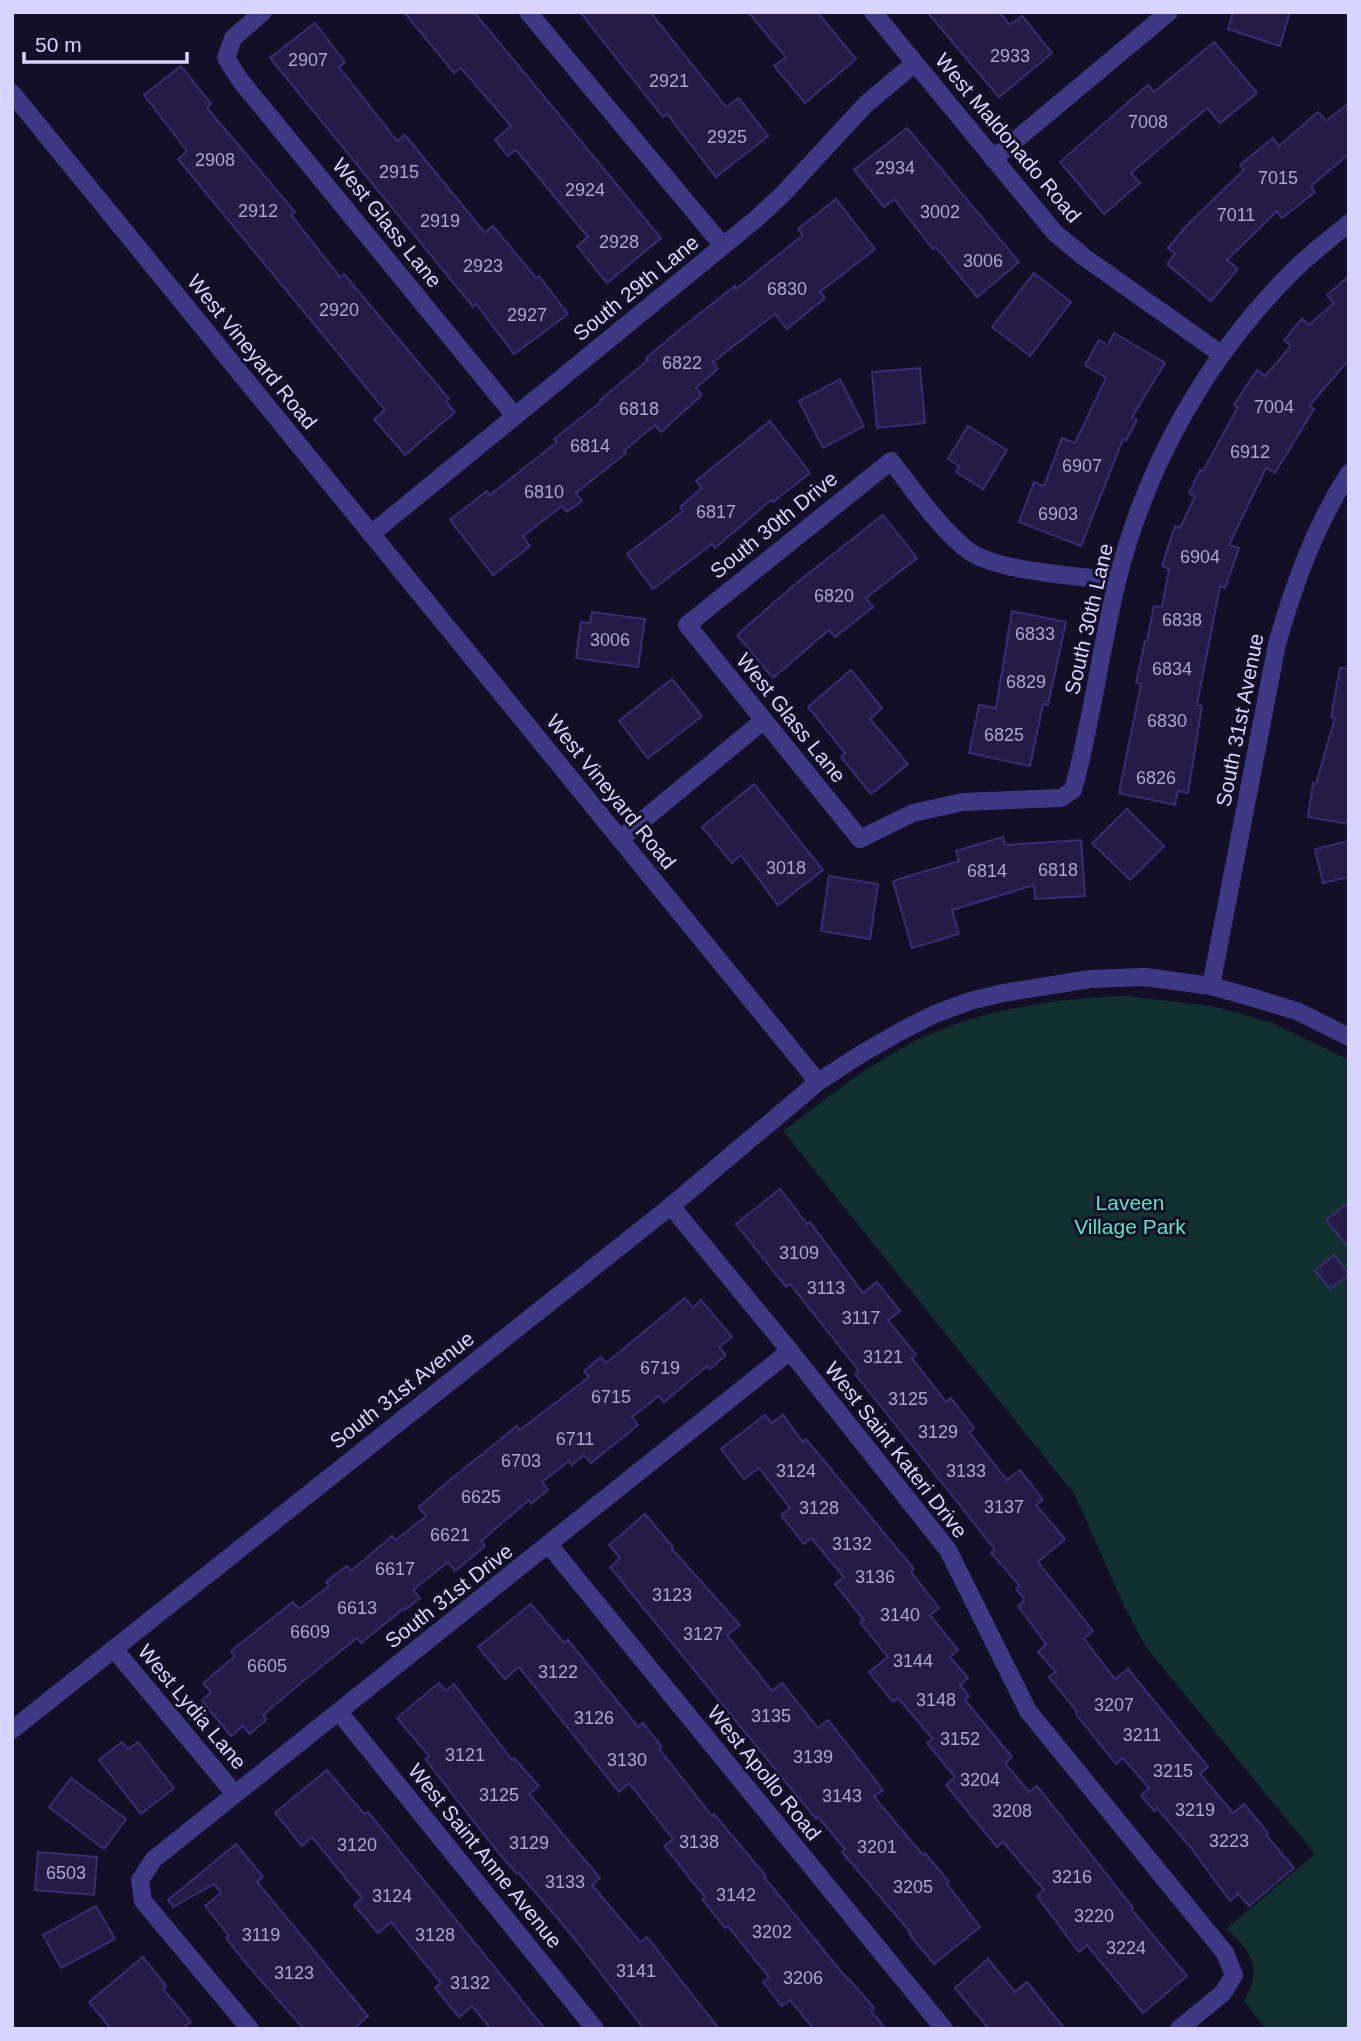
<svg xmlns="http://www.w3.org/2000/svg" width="1361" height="2041" font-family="Arial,sans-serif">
	<rect width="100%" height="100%" fill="#130f26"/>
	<path fill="#12302f" d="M1124 996 1212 1006 1270 1022 1349 1060V2029H1266L1244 2001C1263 1968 1251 1951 1226 1929L1315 1854 1146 1647 1125 1608 1075 1495 783 1131C818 1105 851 1078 888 1056 958 1013 1043 999 1124 996Z"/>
	<g fill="#241b47" stroke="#3b2d73" stroke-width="2">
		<polygon points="404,12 474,12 661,238 607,283 577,246 588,237 516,150 508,156 495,140 511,126 461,68 454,73"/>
		<polygon points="580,12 650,12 726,107 739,98 768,136 716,177 667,114 663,117"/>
		<polygon points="748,12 817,12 856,59 805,103 774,66 786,57"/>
		<polygon points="927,12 999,12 1010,25 1022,16 1052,53 999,97"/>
		<polygon points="1233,12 1290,12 1280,46 1228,29"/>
		<polygon points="315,23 345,62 339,67 397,141 405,135 485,233 493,226 536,278 539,276 568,314 514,354 476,304 473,307 270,58"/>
		<polygon points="1214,42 1257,93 1220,123 1207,108 1131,173 1140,183 1104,214 1060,162 1148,85 1154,92"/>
		<polygon points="181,66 211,104 207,108 295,212 291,215 340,277 344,274 449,399 446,402 455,412 405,455 374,419 385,410 178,159 187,151 144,95"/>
		<polygon points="1349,103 1349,154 1311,186 1315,192 1282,218 1277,211 1227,260 1238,269 1211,301 1167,264 1175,254 1168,248 1187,225 1244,170 1240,165 1273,138 1279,146 1318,112 1326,121"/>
		<polygon points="907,128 1019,262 977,297 936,247 933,249 894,199 884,207 854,170"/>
		<polygon points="836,199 875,249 820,292 825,298 787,329 775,314 713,362 718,369 696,388 702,395 661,432 655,425 624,451 626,453 576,493 582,501 567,512 562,506 523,536 530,546 493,575 450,520 487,491 490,495 557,442 554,439 601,402 600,400 648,360 646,358 684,326 735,286 736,289 803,235 798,229"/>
		<polygon points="1034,273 1071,302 1030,356 992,327"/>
		<polygon points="1349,276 1349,360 1309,406 1314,409 1275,473 1266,468 1229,545 1239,548 1225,588 1220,586 1197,705 1202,706 1188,793 1178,791 1175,805 1119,793 1141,684 1136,683 1145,641 1147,641 1154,606 1162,607 1169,569 1162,566 1175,526 1180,528 1195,496 1189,493 1200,470 1203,471 1238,407 1234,405 1257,370 1265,376 1291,346 1284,340 1302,319 1309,325 1334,303 1327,295"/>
		<polygon points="1114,333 1165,363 1132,417 1137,420 1126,441 1123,439 1081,546 1019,522 1034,482 1044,486 1062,438 1075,443 1106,378 1085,365 1099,340 1108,345"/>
		<polygon points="920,368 925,423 877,428 872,372"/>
		<polygon points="840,379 864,426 823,448 799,401"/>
		<polygon points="770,421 810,473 773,502 771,500 715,548 712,544 653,589 627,554 683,511 680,507 702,488 696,481"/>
		<polygon points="968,426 1007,450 983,489 956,472 959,466 948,459"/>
		<polygon points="883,515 917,558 866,598 873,607 835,637 829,630 773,678 737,635 794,585"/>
		<polygon points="1012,611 1066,622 1048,705 1043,704 1030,766 969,753 979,705 996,708"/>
		<polygon points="592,612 645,619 638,667 576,658 581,622 590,623"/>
		<polygon points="1340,668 1349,669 1349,824 1308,817 1313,783 1316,784 1335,718 1331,717"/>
		<polygon points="851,670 882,708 870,719 908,764 871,794 841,757 845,753 808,707"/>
		<polygon points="672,679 702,716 648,758 619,721"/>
		<polygon points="754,784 823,870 778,905 741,855 732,863 702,827"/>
		<polygon points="1127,809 1164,846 1130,880 1092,843"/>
		<polygon points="1003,837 1005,845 1081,840 1085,896 1035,899 1034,885 952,910 959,934 912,948 893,881 959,861 956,851"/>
		<polygon points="1349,841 1349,877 1323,883 1315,849"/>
		<polygon points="829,876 878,884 870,939 821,931"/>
		<polygon points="780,1189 807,1224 810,1222 863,1293 877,1282 900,1311 888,1320 916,1355 912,1358 946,1402 951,1398 974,1428 969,1432 1007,1480 1020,1470 1043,1500 1036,1505 1065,1539 1038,1562 1093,1631 1084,1639 1115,1679 1128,1669 1208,1767 1200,1774 1233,1813 1244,1804 1268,1833 1266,1835 1294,1868 1249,1906 1238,1894 1230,1901 1191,1848 1157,1808 1154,1811 1141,1795 1149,1788 1123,1758 1116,1764 1076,1714 1077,1712 1049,1677 1056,1672 1038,1652 1046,1644 1018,1606 1025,1600 1016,1589 1020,1586 991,1553 995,1550 966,1513 855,1374 859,1371 790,1284 786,1287 736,1224"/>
		<polygon points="1349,1202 1349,1248 1326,1220"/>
		<polygon points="1334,1255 1349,1274 1330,1289 1315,1271"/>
		<polygon points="685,1298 693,1308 701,1300 732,1337 719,1347 726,1355 710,1369 707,1366 664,1402 659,1396 632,1417 638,1425 591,1463 584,1455 572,1465 569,1461 542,1482 548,1490 531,1504 529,1500 481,1541 485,1546 455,1571 448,1562 413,1590 420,1598 405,1610 403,1609 361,1643 357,1638 303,1681 263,1715 267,1719 250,1734 243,1726 231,1736 202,1701 211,1692 203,1683 235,1656 231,1651 293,1602 299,1609 329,1586 326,1582 347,1566 351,1571 392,1536 396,1540 426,1516 419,1507 445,1484 517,1426 520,1430 589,1377 584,1371 601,1357 606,1363"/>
		<polygon points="765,1415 772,1423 783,1415 803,1442 806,1439 914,1569 911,1572 939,1608 930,1615 958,1650 950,1657 968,1678 960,1685 969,1696 965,1700 1012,1757 1005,1763 1029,1792 1037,1786 1133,1908 1131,1909 1187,1976 1143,2013 1087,1945 1079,1952 1037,1896 1044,1890 1003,1842 997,1847 946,1785 955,1777 927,1743 933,1739 898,1698 893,1702 869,1672 888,1657 860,1622 864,1620 835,1584 844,1577 811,1538 804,1544 781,1515 790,1508 759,1468 744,1479 721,1449"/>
		<polygon points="645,1514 673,1547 672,1549 740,1625 727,1635 772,1691 782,1683 818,1728 828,1720 883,1790 874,1797 923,1855 925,1853 949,1882 947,1884 980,1927 934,1964 909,1934 911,1933 842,1852 845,1849 818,1817 816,1819 610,1567 620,1558 609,1545"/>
		<polygon points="531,1604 564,1643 568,1640 638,1727 643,1723 662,1747 659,1749 712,1816 714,1814 766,1876 764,1877 848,1980 849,1979 874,2008 871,2011 886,2029 814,2029 790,2000 782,2006 763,1982 769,1977 728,1926 725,1928 702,1899 705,1897 664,1846 673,1839 629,1783 619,1792 519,1667 505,1679 478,1647"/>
		<polygon points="439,1683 446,1691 454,1684 512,1760 514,1758 539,1786 529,1794 600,1878 592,1885 640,1942 647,1937 719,2029 644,2029 569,1932 519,1873 517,1874 497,1851 425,1759 429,1756 397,1718"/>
		<polygon points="122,1742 128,1749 138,1742 174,1788 141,1814 99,1760"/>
		<polygon points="327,1770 364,1814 368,1812 545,2029 491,2029 472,2006 459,2017 435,1988 441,1983 391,1922 378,1933 354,1905 362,1898 312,1837 302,1846 275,1813"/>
		<polygon points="71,1778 126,1819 104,1849 49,1807"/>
		<polygon points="236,1844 263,1877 257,1882 368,2016 353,2029 304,2029 250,1968 226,1938 229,1936 205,1906 221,1893 214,1884 173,1907 168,1900"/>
		<polygon points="38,1852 97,1857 94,1895 35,1890"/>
		<polygon points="96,1906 115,1939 61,1968 43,1935"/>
		<polygon points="143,1957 166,1986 163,1989 191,2022 182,2029 111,2029 89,2002"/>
		<polygon points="988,1959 1015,1992 1027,1982 1065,2029 989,2029 955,1988"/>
	</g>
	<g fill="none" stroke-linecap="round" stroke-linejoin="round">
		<g stroke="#3d3a85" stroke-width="18">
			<polyline points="263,12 233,38 226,58 240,80 515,416"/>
			<polyline points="528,12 723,246"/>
			<polyline points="873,12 1055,233 1084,257 1221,354"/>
			<polyline points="12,93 818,1082"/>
			<polyline points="993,159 1169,12"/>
			<polyline points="371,534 756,219 782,195 866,104 915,63"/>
			<path d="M1117 581C1080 576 998 572 969 551 941 531 913 489 891 461L687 625 860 839 913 813 963 802 1061 798 1073 790C1092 722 1100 651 1117 582 1145 467 1206 359 1289 275 1307 256 1329 240 1349 223"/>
			<polyline points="620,839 763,721"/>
			<path d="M1211 986 1277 644C1294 584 1315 526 1349 473"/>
			<polyline points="671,1206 790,1351 948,1550 1028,1711 1225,1953 1234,1975 1223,1993 1179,2029"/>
			<polyline points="549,1545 944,2029"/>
			<polyline points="114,1649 235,1794"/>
			<polyline points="339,1712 595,2029"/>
			<polyline points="12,1730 671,1206 818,1082 861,1054 903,1030 935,1014 970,1001 1003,993 1090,979 1145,977 1211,986 1254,998 1297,1011 1349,1037"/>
			<polyline points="250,2029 143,1901 140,1880 154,1859 790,1351"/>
		</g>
	</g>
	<g text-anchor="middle" stroke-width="6" stroke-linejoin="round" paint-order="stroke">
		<g font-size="18" fill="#aca6d1">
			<text x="1010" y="62">2933</text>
			<text x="308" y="66">2907</text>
			<text x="669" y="87">2921</text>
			<text x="1148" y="128">7008</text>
			<text x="727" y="143">2925</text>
			<text x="215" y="166">2908</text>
			<text x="895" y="174">2934</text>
			<text x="399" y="178">2915</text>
			<text x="1278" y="184">7015</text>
			<text x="585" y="196">2924</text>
			<text x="258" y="217">2912</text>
			<text x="940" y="218">3002</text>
			<text x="1236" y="221">7011</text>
			<text x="440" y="227">2919</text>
			<text x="619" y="248">2928</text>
			<text x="983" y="267">3006</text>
			<text x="483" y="272">2923</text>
			<text x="787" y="295">6830</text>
			<text x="339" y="316">2920</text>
			<text x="527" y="321">2927</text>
			<text x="682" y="369">6822</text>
			<text x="1274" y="413">7004</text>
			<text x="639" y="415">6818</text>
			<text x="590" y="452">6814</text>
			<text x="1250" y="458">6912</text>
			<text x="1082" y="472">6907</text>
			<text x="544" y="498">6810</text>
			<text x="716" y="518">6817</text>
			<text x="1058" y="520">6903</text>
			<text x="1200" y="563">6904</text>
			<text x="834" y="602">6820</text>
			<text x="1182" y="626">6838</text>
			<text x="1035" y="640">6833</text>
			<text x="610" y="646">3006</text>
			<text x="1172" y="675">6834</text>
			<text x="1026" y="688">6829</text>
			<text x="1167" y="727">6830</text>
			<text x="1004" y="741">6825</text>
			<text x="1156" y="784">6826</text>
			<text x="786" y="874">3018</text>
			<text x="1058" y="876">6818</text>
			<text x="987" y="877">6814</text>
			<text x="799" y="1259">3109</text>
			<text x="826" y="1294">3113</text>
			<text x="861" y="1324">3117</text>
			<text x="883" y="1363">3121</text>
			<text x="660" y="1374">6719</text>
			<text x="611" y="1403">6715</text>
			<text x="908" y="1405">3125</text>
			<text x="938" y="1438">3129</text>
			<text x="575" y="1445">6711</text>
			<text x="521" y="1467">6703</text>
			<text x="796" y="1477">3124</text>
			<text x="966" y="1477">3133</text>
			<text x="481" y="1503">6625</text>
			<text x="1004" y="1513">3137</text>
			<text x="819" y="1514">3128</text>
			<text x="450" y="1541">6621</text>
			<text x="852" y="1550">3132</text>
			<text x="395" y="1575">6617</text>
			<text x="875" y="1583">3136</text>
			<text x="672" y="1601">3123</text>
			<text x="357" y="1614">6613</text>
			<text x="900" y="1621">3140</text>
			<text x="310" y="1638">6609</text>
			<text x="703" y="1640">3127</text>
			<text x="913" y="1667">3144</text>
			<text x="267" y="1672">6605</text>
			<text x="558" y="1678">3122</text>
			<text x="936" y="1706">3148</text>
			<text x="1114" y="1711">3207</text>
			<text x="771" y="1722">3135</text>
			<text x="594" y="1724">3126</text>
			<text x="1142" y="1741">3211</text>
			<text x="960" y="1745">3152</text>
			<text x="465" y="1761">3121</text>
			<text x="813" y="1763">3139</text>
			<text x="627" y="1766">3130</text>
			<text x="1173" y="1777">3215</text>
			<text x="980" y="1786">3204</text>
			<text x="499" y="1801">3125</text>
			<text x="842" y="1802">3143</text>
			<text x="1195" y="1816">3219</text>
			<text x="1012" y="1817">3208</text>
			<text x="1229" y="1847">3223</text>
			<text x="699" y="1848">3138</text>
			<text x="529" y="1849">3129</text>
			<text x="357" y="1851">3120</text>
			<text x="877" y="1853">3201</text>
			<text x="66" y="1879">6503</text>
			<text x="1072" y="1883">3216</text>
			<text x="565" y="1888">3133</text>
			<text x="913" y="1893">3205</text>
			<text x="736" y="1901">3142</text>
			<text x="392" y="1902">3124</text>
			<text x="1094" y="1922">3220</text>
			<text x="772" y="1938">3202</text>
			<text x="261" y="1941">3119</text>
			<text x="435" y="1941">3128</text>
			<text x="1126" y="1954">3224</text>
			<text x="636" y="1977">3141</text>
			<text x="294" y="1979">3123</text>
			<text x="803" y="1984">3206</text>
			<text x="470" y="1989">3132</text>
		</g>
		<g font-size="21" fill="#d9d4ff" stroke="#130f26">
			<text transform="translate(1008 138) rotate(50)" y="7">West Maldonado Road</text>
			<text transform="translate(387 223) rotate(51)" y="7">West Glass Lane</text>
			<text transform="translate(636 288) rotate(-39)" y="7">South 29th Lane</text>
			<text transform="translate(252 352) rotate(51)" y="7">West Vineyard Road</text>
			<text transform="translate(774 525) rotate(-39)" y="7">South 30th Drive</text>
			<text transform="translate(1089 619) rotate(-77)" y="7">South 30th Lane</text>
			<text transform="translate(791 718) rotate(51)" y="7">West Glass Lane</text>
			<text transform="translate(1240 720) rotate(-79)" y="7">South 31st Avenue</text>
			<text transform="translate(611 792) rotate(51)" y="7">West Vineyard Road</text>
			<text transform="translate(402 1390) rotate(-38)" y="7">South 31st Avenue</text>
			<text transform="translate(896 1450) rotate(52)" y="7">West Saint Kateri Drive</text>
			<text transform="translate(449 1596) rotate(-38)" y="7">South 31st Drive</text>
			<text transform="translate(192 1707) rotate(50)" y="7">West Lydia Lane</text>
			<text transform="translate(764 1773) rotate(51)" y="7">West Apollo Road</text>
			<text transform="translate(485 1856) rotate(51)" y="7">West Saint Anne Avenue</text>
		</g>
		<g font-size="21" fill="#5fe0c0" stroke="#130f26">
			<text x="1130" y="1210">Laveen<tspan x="1130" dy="24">Village Park</tspan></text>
		</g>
	</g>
	<rect width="1361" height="2041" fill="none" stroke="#d9d4ff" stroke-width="28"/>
	<path d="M24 52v10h163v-10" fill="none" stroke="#d9d4ff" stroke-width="3.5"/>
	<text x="35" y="52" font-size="21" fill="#d9d4ff" stroke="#130f26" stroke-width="5" paint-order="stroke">50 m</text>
</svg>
